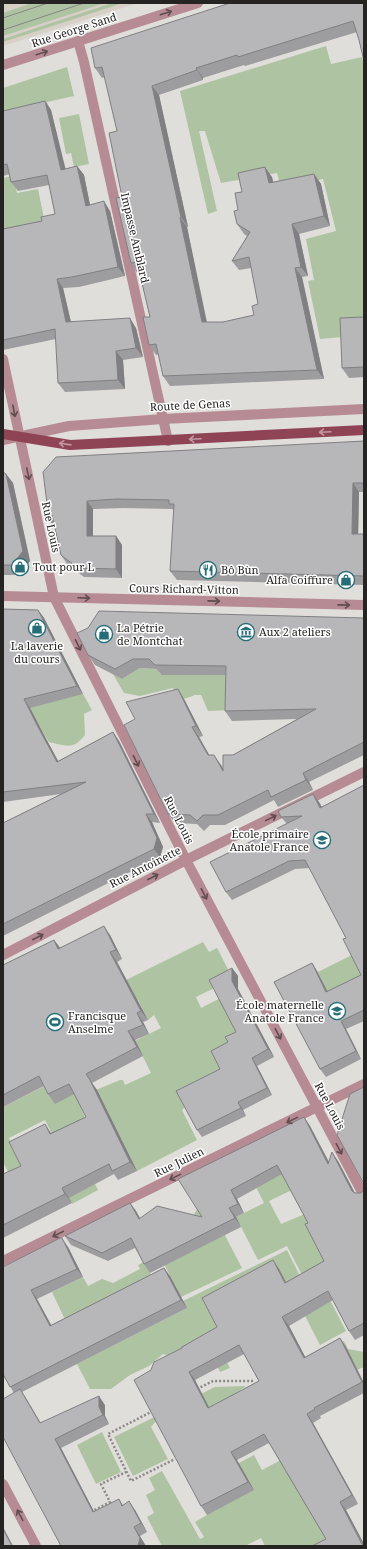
<svg xmlns="http://www.w3.org/2000/svg" width="367" height="1549" font-family="'Noto Serif',serif">
	<rect width="100%" height="100%" fill="#e0deda"/>
	<polygon fill="#d7d0c7" points="3,3 138,3 3,46"/>
	<g fill="#aec3a2">
		<polygon points="32,3 105,3 3,36 3,13"/>
		<polygon points="112,3 123,3 3,42 3,39"/>
		<polygon points="326,46 331,64 362,57 364,65 364,325 343,337 320,339 308,281 314,280 306,239 336,231 323,179 281,188 277,173 221,183 205,131 199,131 217,211 208,214 180,91"/>
		<polygon points="67,67 74,96 47,102 48,106 3,118 3,88"/>
		<polygon points="79,114 89,164 74,167 71,153 66,154 59,118"/>
		<polygon points="13,176 17,193 38,189 46,228 3,238 3,178"/>
		<polygon points="140,668 156,669 161,674 233,675 232,710 208,711 201,695 194,695 193,696 177,701 173,688 140,696 124,693 113,674 122,679"/>
		<path d="M4 682 83 694 92 710 84 714 85 735C73 750 67 746 49 742L38 724 3 740Z"/>
		<polygon points="203,942 209,952 217,948 233,979 196,997 201,1008 238,989 245,1002 238,1034 236,1056 182,1110 197,1140 137,1171 101,1098 81,1109 90,1128 72,1137 98,1190 72,1204 68,1196 59,1148 45,1120 9,1138 27,1176 14,1183 3,1162 3,1107 45,1086 93,1085 96,1090 120,1080 123,1080 125,1085 151,1073 135,1041 161,1028 154,1015 148,1020 138,1000 133,1002 124,981"/>
		<polygon points="352,955 364,978 332,1000 318,972"/>
		<polygon points="286,1166 292,1190 269,1201 281,1224 305,1214 329,1271 306,1283 287,1246 258,1260 236,1217 264,1203 254,1183"/>
		<polygon points="208,1203 242,1268 181,1297 164,1264 195,1250 208,1242 194,1214 199,1207"/>
		<polygon points="287,1250 306,1288 320,1281 346,1331 320,1345 304,1314 219,1329 211,1333 230,1368 220,1372 218,1368 163,1354 149,1366 130,1375 111,1389 90,1389 77,1364 187,1308 183,1301"/>
		<polygon points="144,1262 156,1284 69,1328 52,1292 83,1277 88,1286 102,1279 113,1283 140,1269 138,1265"/>
		<polygon points="344,1341 348,1349 364,1352 364,1367 357,1370 307,1361"/>
		<polygon points="246,1386 211,1411 203,1397 157,1420 151,1427 168,1459 133,1476 114,1437 215,1387"/>
		<polygon points="102,1432 121,1472 96,1484 77,1445"/>
		<polygon points="254,1455 262,1470 281,1460 331,1546 265,1546 261,1538 245,1546 162,1546 147,1517 154,1513 146,1495 155,1490 149,1478 162,1471 200,1539 204,1537 195,1522 207,1515 239,1463"/>
	</g>
	<g fill="none" stroke-linecap="round" stroke-linejoin="round">
		<g stroke="#8c8a88" stroke-width="2.5" stroke-dasharray="2 2" stroke-linecap="butt">
			<polyline points="197,1389 213,1381 255,1381"/>
			<polyline points="153,1411 108,1434 131,1481 175,1459"/>
			<polyline points="91,1512 110,1502 101,1484 126,1472"/>
		</g>
		<g stroke="#b78b93" stroke-width="10">
			<polyline points="78,41 84,62 168,441"/>
			<polyline points="3,65 198,3"/>
			<polyline points="3,359 54,597 186,860 364,1196"/>
			<polyline points="3,440 69,426 163,419 364,409"/>
			<polyline points="3,596 364,605"/>
			<polyline points="3,955 186,860 364,772"/>
			<polyline points="3,1261 364,1084"/>
			<polyline points="3,1484 36,1546"/>
		</g>
		<polyline stroke="#8f4456" stroke-width="10" points="3,434 70,445 364,430"/>
		<g stroke="#898784" stroke-width="1">
			<polyline points="3,18 48,3"/>
			<polyline points="3,30 84,3"/>
		</g>
	</g>
	<g fill="#9d9d9f" fill-rule="evenodd">
		<polygon points="364,3 359,40 357,32 245,66 244,65 203,78 203,80 159,95 188,227 187,227 206,322 223,322 254,315 258,304 251,268 239,270 232,261 247,236 244,234 237,224 238,210 242,192 272,177 273,182 314,174 321,184 330,226 299,234 308,276 302,277 324,379 170,386 163,376 159,354 156,355 149,345 150,317 140,273 137,273 131,263 122,197 117,131 105,77 102,78 95,68"/>
		<polygon points="45,101 51,110 65,169 77,166 84,175 90,205 110,211 125,276 79,287 63,288 71,322 136,328 143,357 123,360 125,389 65,392 58,383 56,339 3,350 3,229 42,221 55,214 49,185 18,191 11,182 10,174 3,176 3,111"/>
		<polygon points="364,317 364,377 349,378 342,368"/>
		<polygon points="364,441 364,492 359,492 358,534 364,534 364,585 177,580 170,571 174,510 172,509 123,508 93,509 93,536 116,536 122,545 122,578 84,577 67,564 61,555 55,528 49,519 43,472"/>
		<polygon points="3,472 6,474 13,483 30,561 19,575 3,575"/>
		<polygon points="3,609 38,610 44,618 83,694 30,708 43,733 58,761 113,732 119,741 160,823 152,822 163,847 160,857 3,936 3,823 61,794 3,802"/>
		<polygon points="364,618 364,755 309,782 313,790 278,807 274,800 225,825 210,825 204,831 197,824 175,823 168,814 135,719 178,689 184,699 203,736 199,737 209,755 221,765 223,769 233,755 297,719 232,721 225,711 226,675 162,675 156,669 140,668 122,679 95,665 88,655"/>
		<polygon points="364,785 364,1021 346,1029 361,1059 326,1077 320,1069 312,963 317,971 328,992 361,975 346,938 310,868 295,869 232,900 226,892 287,824 281,817 313,794 319,802 322,807"/>
		<polygon points="110,935 122,959 117,962 148,1020 143,1022 149,1034 135,1040 143,1056 92,1083 97,1090 137,1171 118,1180 114,1174 69,1198 72,1203 3,1238 3,1174 21,1166 51,1133 86,1117 74,1094 55,1104 48,1094 44,1086 3,1107 3,965 54,940 60,948"/>
		<polygon points="232,968 238,976 238,989 274,1057 257,1066 272,1095 243,1110 246,1116 202,1137 197,1130 220,1069 228,1042 236,1032"/>
		<path d="M364 1087V1335L355 1340 349 1331 333 1300 289 1326 305 1357 340 1338 346 1347 364 1383V1393L320 1416 321 1418 313 1423 358 1504 346 1510 364 1544V1546L326 1539 269 1443 237 1460 254 1490 207 1515 201 1506 151 1370 182 1348 217 1327 273 1260 279 1269 286 1282 324 1261 308 1223 282 1174 237 1199 244 1213 236 1217 241 1227 150 1273 144 1264 135 1248 108 1261 71 1245 65 1236 130 1203 136 1211 140 1218 202 1217 304 1117 310 1126 329 1162 338 1161 355 1193H361L364 1190ZM244 1354 259 1381 209 1408 195 1380Z"/>
		<polygon points="68,1247 83,1277 37,1299 51,1325 164,1268 170,1276 187,1308 22,1392 40,1423 105,1405 105,1416 109,1424 61,1448 94,1512 119,1499 123,1505 135,1510 147,1532 140,1536 61,1546 14,1393 4,1376 3,1377 3,1267"/>
	</g>
	<g fill="#807f82">
		<polygon points="196,68 203,78 203,80 197,70"/>
		<polygon points="152,86 159,95 188,227 181,217"/>
		<polygon points="45,101 51,110 68,179 61,170"/>
		<polygon points="77,166 84,175 92,215 86,206"/>
		<polygon points="265,167 272,177 276,193 269,183"/>
		<polygon points="314,174 321,184 330,226 324,216"/>
		<polygon points="104,201 110,211 125,276 118,267"/>
		<polygon points="180,218 187,227 209,332 202,322"/>
		<polygon points="292,224 299,234 308,276 301,267"/>
		<polygon points="295,268 302,277 324,379 317,370"/>
		<polygon points="57,279 63,288 73,331 66,322"/>
		<polygon points="130,318 136,328 143,357 136,348"/>
		<polygon points="116,351 123,360 125,389 118,380"/>
		<polygon points="6,474 13,483 30,561 19,575 12,565"/>
		<polygon points="353,483 359,492 358,543 352,534"/>
		<polygon points="87,501 93,509 93,545 87,536"/>
		<polygon points="52,515 55,528 49,519"/>
		<polygon points="116,536 122,545 122,578 116,569"/>
		<polygon points="38,610 44,618 83,694 77,686"/>
		<polygon points="178,689 184,699 203,736 196,726"/>
		<polygon points="24,699 30,708 43,733 63,770 57,762 37,725"/>
		<polygon points="192,727 199,737 215,765 208,755"/>
		<polygon points="113,732 119,741 160,823 154,814"/>
		<polygon points="214,755 221,765 230,781 223,771"/>
		<polygon points="303,773 309,782 313,790 306,780"/>
		<polygon points="313,794 319,802 326,816 320,808"/>
		<polygon points="146,814 152,822 163,847 160,857 154,849"/>
		<polygon points="104,926 110,935 122,959 116,950"/>
		<polygon points="54,940 61,949 58,949"/>
		<polygon points="110,952 117,962 148,1020 141,1011"/>
		<polygon points="312,963 317,971 332,1000 326,992"/>
		<polygon points="232,968 238,976 238,989 274,1057 268,1049 232,981"/>
		<polygon points="137,1013 143,1022 149,1034 143,1025"/>
		<polygon points="341,1021 346,1029 361,1059 356,1051"/>
		<polygon points="128,1031 135,1040 143,1056 137,1047"/>
		<polygon points="252,1058 257,1066 272,1095 267,1088"/>
		<polygon points="90,1080 97,1090 137,1171 130,1162"/>
		<polygon points="238,1102 243,1110 246,1116 241,1108"/>
		<polygon points="304,1117 310,1126 334,1172 328,1164"/>
		<polygon points="45,1124 51,1133 50,1134"/>
		<polygon points="332,1152 338,1161 358,1199 352,1191"/>
		<polygon points="62,1188 69,1198 72,1203 65,1194"/>
		<polygon points="231,1190 237,1199 244,1213 238,1204"/>
		<polygon points="130,1203 136,1211 145,1228 139,1219"/>
		<polygon points="229,1208 236,1217 241,1227 235,1218"/>
		<polygon points="62,1238 68,1247 83,1277 77,1269"/>
		<polygon points="273,1260 279,1269 291,1292 285,1283"/>
		<polygon points="164,1268 170,1276 187,1308 181,1300"/>
		<polygon points="31,1290 37,1299 56,1334 50,1326"/>
		<polygon points="282,1317 289,1326 310,1366 304,1358"/>
		<polygon points="340,1338 346,1347 364,1383 364,1385"/>
		<polygon points="189,1372 195,1380 214,1417 208,1408"/>
		<polygon points="20,1389 26,1398 46,1432 40,1423"/>
		<polygon points="99,1396 105,1405 105,1416 109,1424 103,1415 99,1407"/>
		<polygon points="307,1414 313,1423 358,1504 352,1495"/>
		<polygon points="55,1439 61,1448 99,1521 93,1512"/>
		<polygon points="231,1452 237,1460 254,1490 248,1482"/>
		<polygon points="129,1501 135,1510 147,1532 141,1523"/>
		<polygon points="340,1502 346,1510 364,1544 364,1546"/>
		<polygon points="3,1527 13,1546 12,1546 3,1529"/>
		<polygon points="134,1527 140,1536 146,1546 138,1546"/>
	</g>
	<g fill="#b7b6b9" stroke="#807f82" fill-rule="evenodd">
		<polygon points="230,3 364,3 364,61 359,40 353,21 238,57 237,55 196,68 197,70 152,86 181,217 180,218 202,322 223,322 254,315 252,306 258,304 249,257 232,261 250,232 237,224 234,211 238,210 235,193 242,192 238,173 265,167 269,183 314,174 324,216 292,224 301,267 295,268 317,370 163,376 156,344 149,345 143,317 150,317 137,262 131,263 116,198 122,197 109,133 117,131 102,67 95,68 91,48"/>
		<polygon points="45,101 61,170 77,166 86,206 104,201 118,267 72,277 57,279 66,322 130,318 136,348 116,351 118,380 58,383 55,329 3,340 3,229 42,221 41,217 55,214 47,175 11,182 7,164 3,165 3,111"/>
		<polygon points="364,317 364,367 342,368 340,318"/>
		<polygon points="364,441 364,483 353,483 352,534 364,534 364,576 170,571 174,504 169,504 169,500 116,499 87,501 87,536 116,536 116,569 78,568 61,555 52,515 49,519 43,472 56,457"/>
		<polygon points="3,472 6,474 23,551 12,565 3,565"/>
		<polygon points="3,609 38,610 77,686 24,699 37,725 57,762 113,732 154,814 146,814 157,838 154,849 3,924 3,823 86,782 3,792"/>
		<polygon points="99,611 364,618 364,742 303,773 306,780 271,797 268,790 218,815 203,815 197,821 190,815 168,814 124,725 135,719 126,702 178,689 196,726 192,727 208,755 214,755 223,771 223,755 233,755 316,709 225,711 226,666 155,665 149,659 133,659 115,669 88,655 77,633 88,628"/>
		<polygon points="364,785 364,1010 341,1021 356,1051 320,1069 274,982 312,963 326,992 361,975 343,939 346,938 305,860 289,861 226,892 210,862 302,816 281,817 278,811 313,794 320,808"/>
		<polygon points="104,926 116,950 110,952 141,1011 137,1013 143,1025 128,1031 137,1047 86,1074 90,1080 130,1162 112,1171 109,1164 62,1188 65,1194 3,1225 3,1174 21,1166 9,1142 45,1124 50,1134 86,1117 69,1084 48,1094 39,1076 3,1095 3,965 54,940 58,949"/>
		<polygon points="232,968 232,981 268,1049 252,1058 267,1088 238,1102 241,1108 197,1130 176,1091 220,1069 211,1051 228,1042 225,1037 236,1032 209,980"/>
		<path d="M364 1087V1323L349 1331 328 1291 282 1317 304 1358 340 1338 362 1382 314 1408 315 1409 307 1414 352 1495 340 1502 363 1546H312L326 1539 264 1434 231 1452 248 1482 201 1506 134 1380 151 1370 154 1362 182 1348V1347L217 1327 202 1298 273 1260 285 1283 324 1261 305 1224 308 1223 277 1165 231 1190 238 1204 229 1208 235 1218 144 1264 131 1238 102 1253 65 1236 130 1203 139 1219 157 1206 202 1217 178 1179 304 1117 328 1164 332 1152 352 1191 355 1193H361L364 1190V1184L337 1135 350 1094ZM239 1345 259 1381 208 1408 189 1372Z"/>
		<polygon points="60,1238 62,1238 77,1269 31,1290 50,1326 164,1268 181,1300 10,1387 3,1374 3,1267"/>
		<polygon points="20,1389 40,1423 99,1396 99,1407 103,1415 55,1439 93,1512 119,1499 122,1506 129,1501 141,1523 134,1527 140,1538 138,1546 61,1546 3,1437 3,1399"/>
		<polygon points="3,1529 12,1546 3,1546"/>
	</g>
	<defs><path id="oneway-shaft" d="M-6 0H5M1.5-3L5.5 0L1.5 3" fill="none" stroke-width="1.6" stroke-linecap="round" stroke-linejoin="round"/></defs>
	<g stroke="#5f4d50">
		<use href="#oneway-shaft" transform="translate(166 13) rotate(-18)"/>
		<use href="#oneway-shaft" transform="translate(42 53) rotate(-18)"/>
		<use href="#oneway-shaft" transform="translate(14 411) rotate(79)"/>
		<use href="#oneway-shaft" transform="translate(28 474) rotate(78)"/>
		<use href="#oneway-shaft" transform="translate(84 598) rotate(2)"/>
		<use href="#oneway-shaft" transform="translate(214 601) rotate(1)"/>
		<use href="#oneway-shaft" transform="translate(344 605) rotate(1)"/>
		<use href="#oneway-shaft" transform="translate(78 645) rotate(64)"/>
		<use href="#oneway-shaft" transform="translate(136 761) rotate(64)"/>
		<use href="#oneway-shaft" transform="translate(271 818) rotate(-26)"/>
		<use href="#oneway-shaft" transform="translate(153 877) rotate(-27)"/>
		<use href="#oneway-shaft" transform="translate(204 894) rotate(62)"/>
		<use href="#oneway-shaft" transform="translate(38 937) rotate(-27)"/>
		<use href="#oneway-shaft" transform="translate(278 1034) rotate(62)"/>
		<use href="#oneway-shaft" transform="translate(292 1120) rotate(154)"/>
		<use href="#oneway-shaft" transform="translate(339 1149) rotate(62)"/>
		<use href="#oneway-shaft" transform="translate(175 1177) rotate(154)"/>
		<use href="#oneway-shaft" transform="translate(58 1234) rotate(154)"/>
		<use href="#oneway-shaft" transform="translate(20 1515) rotate(-118)"/>
	</g>
	<g stroke="#c198a2">
		<use href="#oneway-shaft" transform="translate(325 432) rotate(177)"/>
		<use href="#oneway-shaft" transform="translate(195 439) rotate(177)"/>
		<use href="#oneway-shaft" transform="translate(65 444) rotate(-172)"/>
	</g>
	<defs>
		<g id="shop-ring" transform="scale(0.9)"><circle r="9.5" fill="#fff" stroke="#256e78" stroke-width="1.5"/><path d="M-5-2.5h2.3a2.7 3.5 0 0 1 5.4 0H5L5.5 6h-11ZM-1.5-2.5h3a1.5 2.3 0 0 0-3 0Z" fill="#256e78"/></g>
		<g id="restaurant-ring" transform="scale(0.9)"><circle r="9.5" fill="#fff" stroke="#256e78" stroke-width="1.5"/><path d="M-5-6h1v4h1v-4h1v4h1v-4h1v5L-1.5 .5V6h-2V.5L-5-1ZM5-6V6H3V1.5H1.5Q1.5-4 5-6Z" fill="#256e78"/></g>
		<g id="museum-ring" transform="scale(0.9)"><circle r="9.5" fill="#fff" stroke="#256e78" stroke-width="1.5"/><path d="M0-6L6-3V-2H-6V-3ZM-5-1h2V3h-2ZM-1-1h2V3h-2ZM3-1h2V3H3ZM-6 4H6V6H-6Z" fill="#256e78"/></g>
		<g id="school-ring" transform="scale(0.9)"><circle r="9.5" fill="#fff" stroke="#256e78" stroke-width="1.5"/><path d="M0-5L7-2L0 1L-7-2ZM-4 1L0 2.5L4 1V4Q0 6-4 4Z" fill="#256e78"/></g>
		<g id="stadium-ring" transform="scale(0.9)"><circle r="9.5" fill="#fff" stroke="#256e78" stroke-width="1.5"/><path d="M0-5a6.5 5 0 1 0 0 10a6.5 5 0 1 0 0-10ZM-3.5-1.8h7v3.6h-7Z" fill="#256e78"/></g>
	</defs>
	<g fill-rule="evenodd">
		<use href="#shop-ring" x="20" y="567"/>
		<use href="#restaurant-ring" x="208" y="570"/>
		<use href="#shop-ring" x="346" y="580"/>
		<use href="#shop-ring" x="37" y="628"/>
		<use href="#museum-ring" x="246" y="632"/>
		<use href="#shop-ring" x="104" y="634"/>
		<use href="#school-ring" x="322" y="840"/>
		<use href="#school-ring" x="337" y="1011"/>
		<use href="#stadium-ring" x="55" y="1022"/>
	</g>
	<g text-anchor="middle" stroke-width="3" stroke-linejoin="round" paint-order="stroke">
		<g font-size="11" fill="#252423" stroke="#fff">
			<text transform="translate(74 30) rotate(-18)" y="4">Rue George Sand</text>
			<text transform="translate(135 238) rotate(77)" y="4">Impasse Amblard</text>
			<text transform="translate(190 405) rotate(-3)" y="4">Route de Genas</text>
			<text transform="translate(51 527) rotate(78)" y="4">Rue Louis</text>
			<text transform="translate(184 589) rotate(1)" y="4">Cours Richard-Vitton</text>
			<text transform="translate(179 820) rotate(63)" y="4">Rue Louis</text>
			<text transform="translate(145 867) rotate(-27)" y="4">Rue Antoinette</text>
			<text transform="translate(330 1106) rotate(62)" y="4">Rue Louis</text>
			<text transform="translate(179 1162) rotate(-26)" y="4">Rue Julien</text>
		</g>
		<g font-size="11" fill="#252423" stroke="#fff" text-anchor="start">
			<text x="33" y="571">Tout pour L</text>
			<text x="221" y="574">Bô Bùn</text>
			<text x="333" y="584" text-anchor="end">Alfa Coiffure</text>
			<text x="117" y="632">La Pétrie<tspan x="117" dy="13">de Montchat</tspan></text>
			<text x="259" y="636">Aux 2 ateliers</text>
			<text x="37" y="650" text-anchor="middle">La laverie<tspan x="37" dy="13">du cours</tspan></text>
			<text x="309" y="838" text-anchor="end">École primaire<tspan x="309" dy="13">Anatole France</tspan></text>
			<text x="324" y="1009" text-anchor="end">École maternelle<tspan x="324" dy="13">Anatole France</tspan></text>
			<text x="68" y="1020">Francisque<tspan x="68" dy="13">Anselme</tspan></text>
		</g>
	</g>
	<rect width="367" height="1549" fill="none" stroke="#252423" stroke-width="8"/>
</svg>
